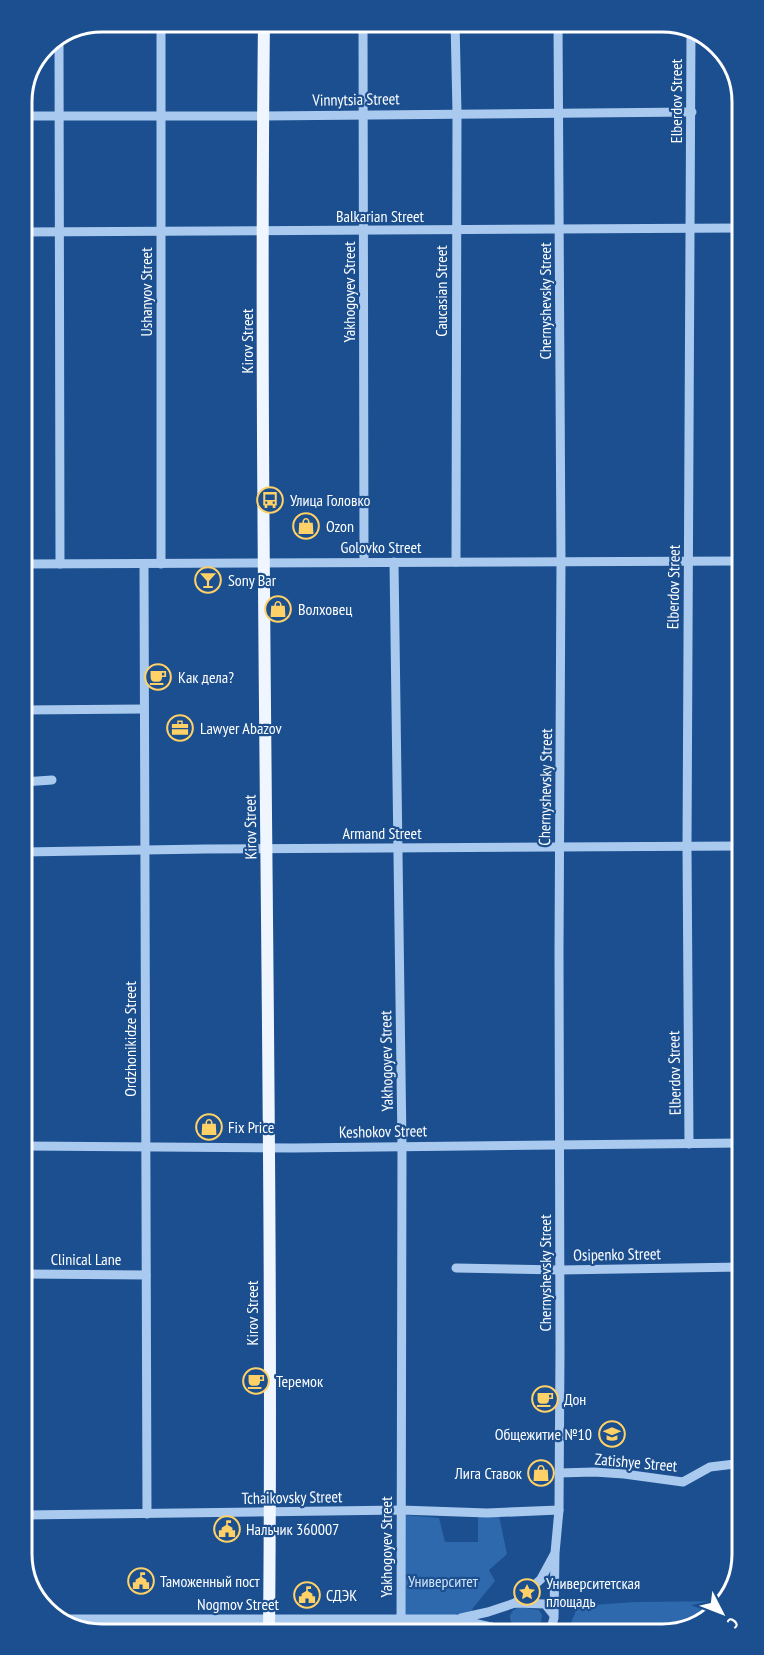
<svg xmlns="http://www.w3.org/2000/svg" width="764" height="1655" font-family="'PT Sans Narrow',sans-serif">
	<rect width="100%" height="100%" fill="#1b4f8f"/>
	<g fill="#2e69ad">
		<polygon points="404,1515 439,1518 445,1542 478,1542 478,1517 499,1516 507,1554 489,1570 495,1581 473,1608 467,1626 472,1631 404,1632"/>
		<polygon points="727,1601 689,1630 568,1630 578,1606 635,1602"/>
		<path d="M519 1607 539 1610 542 1615 541 1622 535 1626H515C506 1619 510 1611 519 1607Z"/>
	</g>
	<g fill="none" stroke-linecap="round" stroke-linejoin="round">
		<g stroke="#a9c9ee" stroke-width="9">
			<polyline points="161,21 161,564"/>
			<polyline points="363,21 364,562"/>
			<polyline points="455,21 457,113 456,562"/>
			<polyline points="59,38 60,564"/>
			<polyline points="21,116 263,116 692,112"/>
			<polyline points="22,232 739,228"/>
			<polyline points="394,562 402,1145 401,1632"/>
			<polyline points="22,564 740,561"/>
			<polyline points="144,564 147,1514"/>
			<polyline points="23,710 144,709"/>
			<polyline points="23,782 52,780"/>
			<polyline points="23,852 205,849 741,846"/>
			<polyline points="689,1144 687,847 691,30"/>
			<polyline points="24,1146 293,1148 742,1143"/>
			<polyline points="456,1268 560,1270 742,1267"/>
			<polyline points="25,1274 146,1275"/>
			<polyline points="559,1473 594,1472 624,1474 683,1482 710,1467 743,1463"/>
			<polyline points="25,1515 401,1510 487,1513 559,1510"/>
			<polyline points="515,1603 541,1579 554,1555"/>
			<polyline points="461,1618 488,1612 515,1603 545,1604 553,1614"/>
			<polyline points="58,1619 455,1619 510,1631"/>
			<polyline points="550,1631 554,1618 555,1553 559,1510 560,1350 559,950 561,561 558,21"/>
		</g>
		<path stroke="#f0f6ff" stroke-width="12" d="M264 21C258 558 274 1095 269 1633"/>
	</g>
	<defs>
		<g id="bus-ring" transform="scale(1.35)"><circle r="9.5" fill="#1b4f8f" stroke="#ffd166" stroke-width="1.5"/><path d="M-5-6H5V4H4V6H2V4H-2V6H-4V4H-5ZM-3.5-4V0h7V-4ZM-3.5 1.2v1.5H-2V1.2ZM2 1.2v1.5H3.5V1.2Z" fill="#ffd166"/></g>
		<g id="shop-ring" transform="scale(1.35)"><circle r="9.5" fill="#1b4f8f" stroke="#ffd166" stroke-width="1.5"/><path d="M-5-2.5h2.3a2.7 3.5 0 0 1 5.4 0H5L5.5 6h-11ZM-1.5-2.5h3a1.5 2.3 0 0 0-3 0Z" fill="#ffd166"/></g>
		<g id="bar-ring" transform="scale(1.35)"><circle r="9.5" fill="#1b4f8f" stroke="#ffd166" stroke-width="1.5"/><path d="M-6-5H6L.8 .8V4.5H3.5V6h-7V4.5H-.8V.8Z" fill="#ffd166"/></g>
		<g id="cafe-ring" transform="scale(1.35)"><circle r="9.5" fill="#1b4f8f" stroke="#ffd166" stroke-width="1.5"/><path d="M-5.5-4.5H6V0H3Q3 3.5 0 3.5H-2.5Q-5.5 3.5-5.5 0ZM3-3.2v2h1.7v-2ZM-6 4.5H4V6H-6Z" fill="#ffd166"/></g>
		<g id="office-ring" transform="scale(1.35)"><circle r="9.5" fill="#1b4f8f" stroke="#ffd166" stroke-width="1.5"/><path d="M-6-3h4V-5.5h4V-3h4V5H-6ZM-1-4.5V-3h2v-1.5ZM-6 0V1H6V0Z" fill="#ffd166"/></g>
		<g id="university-ring" transform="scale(1.35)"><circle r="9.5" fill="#1b4f8f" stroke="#ffd166" stroke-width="1.5"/><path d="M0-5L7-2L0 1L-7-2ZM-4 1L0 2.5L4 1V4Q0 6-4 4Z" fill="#ffd166"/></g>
		<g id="civic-ring" transform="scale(1.35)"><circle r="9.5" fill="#1b4f8f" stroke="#ffd166" stroke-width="1.5"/><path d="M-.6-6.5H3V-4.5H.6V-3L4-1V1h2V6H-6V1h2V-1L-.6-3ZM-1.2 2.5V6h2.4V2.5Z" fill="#ffd166"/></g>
		<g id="sight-ring" transform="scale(1.35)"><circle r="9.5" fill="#1b4f8f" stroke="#ffd166" stroke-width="1.5"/><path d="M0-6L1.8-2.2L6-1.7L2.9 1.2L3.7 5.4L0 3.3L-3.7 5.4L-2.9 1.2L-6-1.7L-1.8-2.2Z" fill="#ffd166"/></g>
	</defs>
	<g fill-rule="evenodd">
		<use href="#bus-ring" x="270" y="500"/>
		<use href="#shop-ring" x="306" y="526"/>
		<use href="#bar-ring" x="208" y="580"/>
		<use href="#shop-ring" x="278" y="609"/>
		<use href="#cafe-ring" x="158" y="677"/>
		<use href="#office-ring" x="180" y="728"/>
		<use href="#shop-ring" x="209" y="1127"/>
		<use href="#cafe-ring" x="256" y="1381"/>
		<use href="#cafe-ring" x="545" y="1399"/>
		<use href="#university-ring" x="612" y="1434"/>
		<use href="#shop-ring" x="541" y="1473"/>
		<use href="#civic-ring" x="227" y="1529"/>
		<use href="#civic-ring" x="141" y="1581"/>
		<use href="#sight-ring" x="527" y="1592"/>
		<use href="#civic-ring" x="307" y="1595"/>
	</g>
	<g text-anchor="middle" stroke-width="4.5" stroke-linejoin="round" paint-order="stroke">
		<g font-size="16" fill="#fff" stroke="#1b4f8f">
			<text transform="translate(356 99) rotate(-1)" y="6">Vinnytsia Street</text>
			<text transform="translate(676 101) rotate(-90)" y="6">Elberdov Street</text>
			<text x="380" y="222">Balkarian Street</text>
			<text transform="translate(441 291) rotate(-90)" y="6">Caucasian Street</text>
			<text transform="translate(146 292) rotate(-90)" y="6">Ushanyov Street</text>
			<text transform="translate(349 292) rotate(-90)" y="6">Yakhogoyev Street</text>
			<text transform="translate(545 301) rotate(-90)" y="6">Chernyshevsky Street</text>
			<text transform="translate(247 341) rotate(-90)" y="6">Kirov Street</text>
			<text x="381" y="553">Golovko Street</text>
			<text transform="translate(673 587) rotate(-89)" y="6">Elberdov Street</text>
			<text transform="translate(545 787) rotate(-89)" y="6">Chernyshevsky Street</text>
			<text transform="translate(250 827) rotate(-91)" y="6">Kirov Street</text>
			<text x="382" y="839">Armand Street</text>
			<text transform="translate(130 1039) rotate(-90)" y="6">Ordzhonikidze Street</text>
			<text transform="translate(386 1061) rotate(-91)" y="6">Yakhogoyev Street</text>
			<text transform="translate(674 1073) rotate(-91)" y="6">Elberdov Street</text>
			<text transform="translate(383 1131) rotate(-1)" y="6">Keshokov Street</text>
			<text transform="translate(617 1254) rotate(-1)" y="6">Osipenko Street</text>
			<text x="86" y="1265">Clinical Lane</text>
			<text transform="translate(545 1273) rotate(-90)" y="6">Chernyshevsky Street</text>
			<text transform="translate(252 1313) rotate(-90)" y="6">Kirov Street</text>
			<text transform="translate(636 1462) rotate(5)" y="6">Zatishye Street</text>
			<text transform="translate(292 1497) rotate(-1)" y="6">Tchaikovsky Street</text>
			<text transform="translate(386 1547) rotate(-90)" y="6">Yakhogoyev Street</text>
			<text x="238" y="1610">Nogmov Street</text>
		</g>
		<g font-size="16" fill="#fff" stroke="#1b4f8f" text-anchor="start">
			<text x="290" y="506">Улица Головко</text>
			<text x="326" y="532">Ozon</text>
			<text x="228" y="586">Sony Bar</text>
			<text x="298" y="615">Волховец</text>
			<text x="178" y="683">Как дела?</text>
			<text x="200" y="734">Lawyer Abazov</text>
			<text x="228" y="1133">Fix Price</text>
			<text x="276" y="1387">Теремок</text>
			<text x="564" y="1405">Дон</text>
			<text x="592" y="1440" text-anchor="end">Общежитие №10</text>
			<text x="522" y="1479" text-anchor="end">Лига Ставок</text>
			<text x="246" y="1535">Нальчик 360007</text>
			<text x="160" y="1587">Таможенный пост</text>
			<text x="546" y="1589">Университетская<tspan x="546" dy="18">площадь</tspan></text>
			<text x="326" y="1601">СДЭК</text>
		</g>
		<g font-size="16" fill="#cfe3fa" stroke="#1b4f8f">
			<text x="443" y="1587">Университет</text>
		</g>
	</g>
	<path d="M0 0H764V1655H0ZM102 32H662A70 70 0 0 1 732 102V1554A70 70 0 0 1 662 1624H102A70 70 0 0 1 32 1554V102A70 70 0 0 1 102 32Z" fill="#1b4f8f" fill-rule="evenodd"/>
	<path fill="none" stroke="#fff" stroke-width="3" d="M102 32H662A70 70 0 0 1 732 102V1554A70 70 0 0 1 662 1624H102A70 70 0 0 1 32 1554V102A70 70 0 0 1 102 32Z"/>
	<g transform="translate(722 1613) rotate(132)" stroke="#1b4f8f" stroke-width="4.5" paint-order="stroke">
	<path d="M0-4.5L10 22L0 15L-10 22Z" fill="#ffffff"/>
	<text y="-9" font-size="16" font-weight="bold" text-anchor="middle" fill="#ffffff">С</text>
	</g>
</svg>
